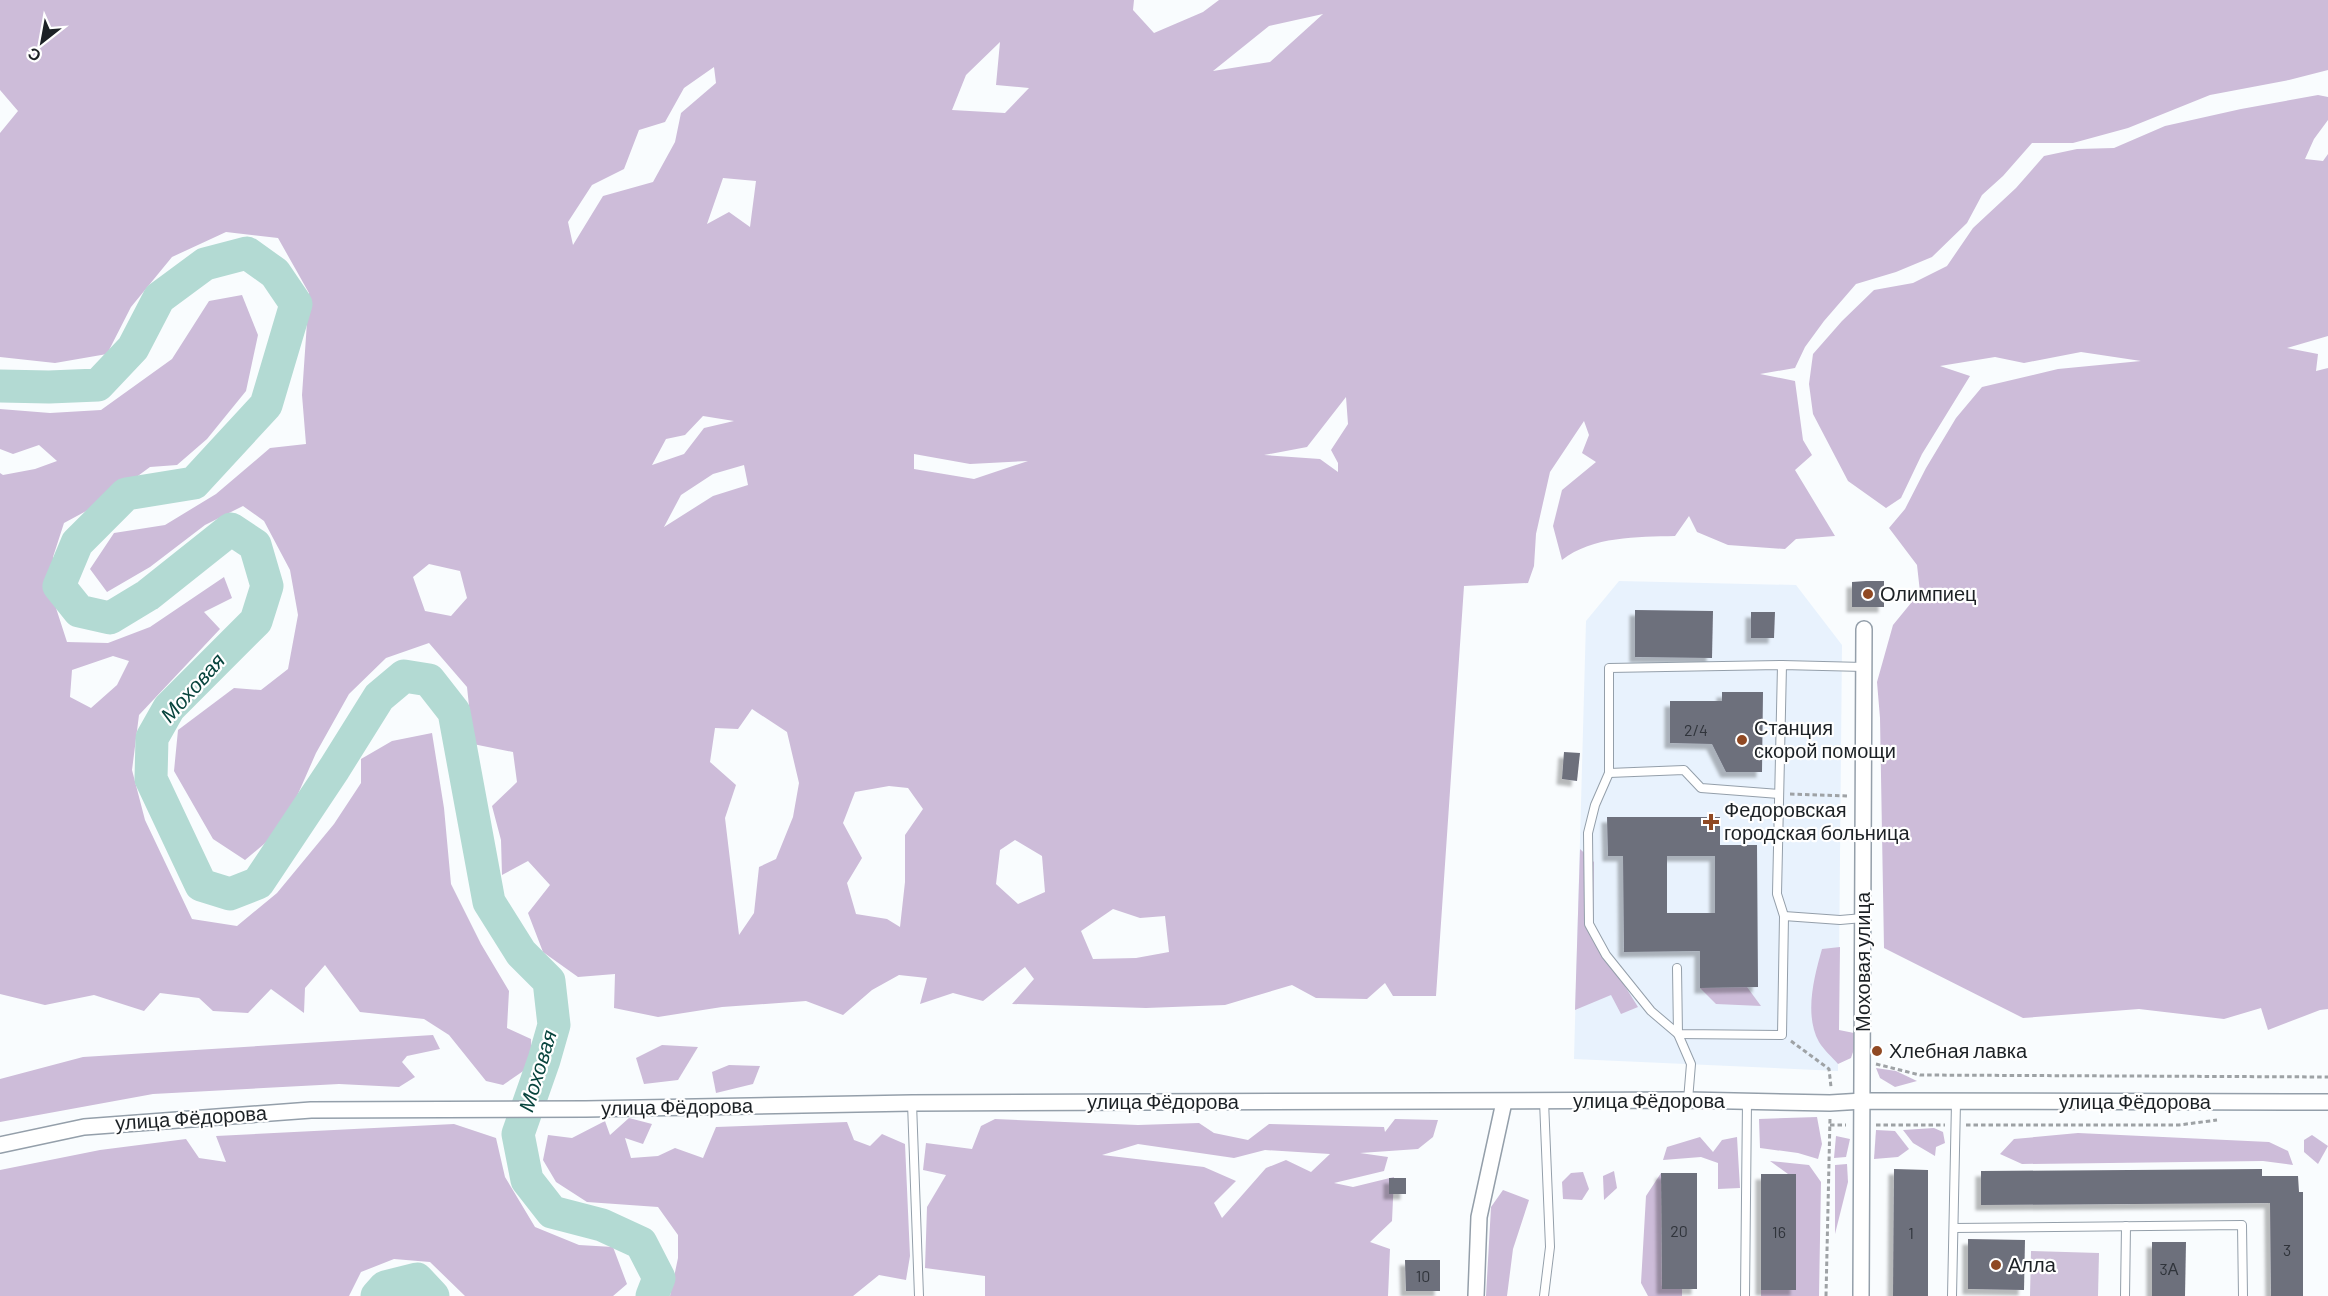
<svg xmlns="http://www.w3.org/2000/svg" width="2328" height="1296" font-family="Barlow,sans-serif">
	<defs>
		<filter id="shadow"><feDropShadow dx="-5.5" dy="5.5" stdDeviation="1.5" flood-color="#0004"/></filter>
	</defs>
	<rect width="100%" height="100%" fill="#f9fcfe"/>
	<polygon fill="#e8f2fd" points="1619,581 1796,585 1842,645 1838,1071 1574,1059 1586,621"/>
	<polygon fill="#cfc1da" points="2031,1251 2099,1253 2098,1296 2030,1296"/>
	<g fill="#cdbcd9" fill-rule="evenodd">
		<path d="M0 0H1134L1133 10 1154 33 1203 12 1219 0H2328V70L2289 80 2210 95 2128 128 2073 143H2032L2003 176 1982 195 1967 223 1932 257 1896 272 1856 284 1824 321 1805 347 1795 368 1760 374 1795 381 1803 440 1812 455 1795 470 1835 536 1796 539 1785 549 1728 545 1697 532 1689 516 1675 536C1637 537 1593 536 1562 560L1553 526 1562 490 1596 462 1582 453 1589 435 1584 421 1550 472 1536 534 1534 566 1528 583 1464 586 1436 996H1393L1385 983 1367 999 1316 998 1292 985 1225 1005 1146 1008 1012 1004 1034 979 1025 967 983 1001 953 993 920 1004 927 978 899 975 872 990 843 1015 806 1001 722 1007 658 1017 614 1008 615 974 578 977 543 952 528 913 550 885 528 861 502 875 501 840 492 806 517 782 513 752 473 744 467 687 429 643 386 658 349 694 316 753 283 828 245 860 213 839 174 771 178 730 234 688 261 690 288 669 298 615 290 570 264 521 243 506 205 525 150 567 107 592 90 569 114 533 165 525 216 494 270 448 306 444 302 395 309 293 278 238 226 232 172 257 131 307 107 354 55 363 0 357V133L18 111 0 90ZM1323 14 1270 62 1213 71 1269 26ZM1000 42 996 85 1029 88 1005 113 952 110 966 75ZM714 67 716 83 681 113 675 142 653 182 603 196 573 245 568 222 592 185 624 169 639 130 665 122 684 88ZM723 178 756 181 750 227 729 212 707 224ZM1346 397 1348 424 1331 450 1338 463V472L1320 459 1264 455 1307 447ZM703 416 734 421 704 428 684 454 652 465 666 439 685 435ZM914 454 970 464 1028 461 974 479 914 469ZM744 465 748 485 713 496 664 527 681 495 713 474ZM429 564 460 571 467 598 451 616 425 611 413 577ZM752 709 787 732 799 783 793 817 776 859 759 867 754 913 739 935 725 818 736 785 710 762 715 728 738 729ZM889 786 908 788 923 809 905 835V882L900 927 887 919 856 914 847 883 862 858 843 823 855 792ZM1015 840 1042 856 1045 892 1018 904 996 884 1000 850ZM1113 909 1140 918 1165 916 1169 952 1136 958 1093 959 1081 931Z"/>
		<polygon points="2318,95 2328,97 2328,120 2314,139 2305,159 2323,161 2328,154 2328,336 2287,348 2318,354 2316,371 2328,368 2328,1009 2320,1010 2268,1030 2261,1008 2224,1019 2139,1009 2023,1018 1884,948 1880,718 1877,682 1893,625 1920,592 1917,565 1889,528 1905,509 1926,468 1956,418 1982,387 2058,369 2141,361 2081,352 2024,363 1995,357 1940,366 1970,376 1922,454 1901,498 1886,508 1848,481 1813,414 1809,384 1813,354 1842,321 1874,290 1913,283 1947,266 1973,228 2016,188 2044,156 2077,149 2114,148 2165,126 2241,109"/>
		<path d="M242 295 258 335 246 391 207 439 177 465 150 467 101 503 64 523 53 557 56 608 67 642 108 643 150 627 224 577 232 598 204 612 220 629 139 715 132 770 145 820 192 919 237 926 277 893 334 824 361 783V759L392 741 432 733 444 808 451 884 481 944 509 991 507 1028 531 1039 532 1065 503 1085 486 1081 449 1035 424 1019 360 1012 325 965 305 988 304 1013 271 989 248 1013 213 1011 199 998 160 993 144 1011 94 995 45 1005 0 994V473L3 475 35 469 57 461 39 445 13 454 0 449V409L50 413 101 410 172 359 209 301ZM113 656 129 661 117 685 91 708 70 697 72 670Z"/>
		<polygon points="1580,849 1594,862 1593,935 1638,1007 1621,1014 1611,995 1575,1010"/>
		<path d="M1840 947 1839 1030 1859 1034 1851 1058 1838 1064C1832 1057 1824 1050 1819 1042 1804 1015 1814 977 1822 949Z"/>
		<polygon points="1747,987 1761,1006 1716,1004 1700,988"/>
		<polygon points="433,1035 440,1049 407,1056 402,1062 415,1077 399,1087 339,1084 153,1094 0,1122 0,1079 83,1057"/>
		<polygon points="662,1045 698,1047 678,1080 644,1084 636,1058"/>
		<polygon points="729,1065 760,1066 753,1084 716,1093 712,1072"/>
		<polygon points="1876,1068 1896,1071 1917,1081 1895,1087 1880,1078"/>
		<polygon points="1817,1117 1822,1144 1818,1159 1798,1153 1760,1148 1759,1119"/>
		<polygon points="629,1118 652,1124 643,1144 625,1138 631,1158 658,1156 675,1148 703,1158 716,1127 847,1122 854,1140 870,1146 882,1134 905,1144 910,1256 906,1280 879,1275 853,1296 670,1296 678,1258 678,1235 658,1207 587,1202 556,1182 543,1160 548,1135 572,1138 605,1121 610,1135"/>
		<path d="M995 1119 1138 1125 1199 1123 1214 1133 1248 1140 1269 1124 1384 1127 1385 1132 1395 1119 1438 1120 1433 1137 1418 1149 1360 1153 1388 1157 1384 1171 1334 1183 1353 1187 1394 1177 1392 1221 1370 1242 1390 1249 1388 1296H985V1276L925 1268 927 1207 946 1175 923 1170 926 1143 972 1149 981 1126ZM1138 1144 1234 1158 1265 1150 1330 1154 1311 1172 1286 1160 1266 1168 1222 1218 1214 1203 1236 1181 1204 1167 1102 1155Z"/>
		<polygon points="454,1124 496,1138 505,1177 535,1227 579,1245 613,1247 627,1284 613,1296 465,1296 430,1262 394,1259 361,1272 349,1296 0,1296 0,1170 100,1150 186,1139 199,1158 226,1162 216,1136"/>
		<polygon points="1934,1128 1943,1132 1945,1143 1936,1147 1935,1156 1913,1143 1903,1130"/>
		<polygon points="1876,1130 1895,1131 1909,1149 1898,1157 1874,1159"/>
		<polygon points="2078,1133 2269,1142 2288,1151 2293,1165 2263,1161 2022,1164 2000,1154 2014,1139"/>
		<polygon points="2312,1135 2328,1146 2318,1164 2304,1152 2304,1140"/>
		<polygon points="1836,1136 1850,1139 1846,1157 1834,1158"/>
		<polygon points="1700,1137 1713,1152 1722,1140 1737,1137 1740,1188 1718,1189 1718,1163 1701,1157 1663,1160 1667,1147"/>
		<polygon points="1770,1161 1809,1165 1821,1182 1819,1296 1761,1296 1761,1290 1796,1290 1796,1174 1788,1174"/>
		<polygon points="1847,1164 1848,1182 1835,1234 1835,1165"/>
		<polygon points="1614,1171 1617,1188 1604,1200 1603,1176"/>
		<polygon points="1583,1172 1589,1189 1582,1200 1563,1199 1562,1182 1571,1173"/>
		<polygon points="1661,1173 1662,1289 1682,1289 1682,1296 1648,1296 1641,1283 1646,1196"/>
		<polygon points="1503,1190 1529,1200 1513,1249 1507,1296 1486,1296 1491,1207"/>
	</g>
	<g fill="none" stroke-linecap="round" stroke-linejoin="round">
		<g stroke="#b3dad3" stroke-width="33">
			<polyline points="0,386 49,387 98,385 133,348 159,298 205,264 247,253 275,273 296,304 266,405 194,483 126,494 77,543 59,586 79,611 110,618 148,595 231,529 255,545 267,586 256,621 169,708 152,738 151,779 201,885 230,894 258,883 334,769 379,697 404,676 429,680 454,712 489,902 521,953 549,981 554,1025 544,1060 518,1134 527,1180 552,1212 602,1225 641,1243 659,1278 652,1296"/>
			<polyline points="377,1296 385,1287 417,1279 433,1296"/>
		</g>
	</g>
	<g fill="#6d6f7c" fill-rule="evenodd" filter="url(#shadow)">
		<polygon points="1866,581 1884,581 1884,607 1852,607 1852,582"/>
		<polygon points="1635,610 1713,611 1712,658 1635,657"/>
		<polygon points="1751,612 1775,612 1774,638 1751,638"/>
		<polygon points="1722,692 1763,692 1762,772 1726,772 1712,744 1670,743 1670,701 1722,701"/>
		<polygon points="1564,752 1580,753 1577,781 1562,779"/>
		<path d="M1607 817H1720V845H1757L1758 987 1700 988V951L1624 952 1623 856H1608ZM1667 856H1715V913H1667Z"/>
		<polygon points="1894,1169 1928,1170 1928,1296 1893,1296"/>
		<polygon points="2262,1169 2262,1176 2298,1176 2299,1192 2303,1192 2303,1296 2271,1296 2270,1203 1981,1205 1981,1171"/>
		<polygon points="1661,1173 1697,1173 1697,1289 1662,1289"/>
		<rect x="1761" y="1174" width="35" height="116"/>
		<rect x="1389" y="1178" width="17" height="16"/>
		<polygon points="1968,1239 2025,1240 2024,1290 1968,1289"/>
		<polygon points="2152,1242 2186,1242 2185,1296 2152,1296"/>
		<polygon points="1405,1260 1440,1260 1440,1291 1406,1291"/>
	</g>
	<g fill="none" stroke-linecap="round" stroke-linejoin="round">
		<g stroke="#949faa" stroke-width="10">
			<g id="lane">
				<polyline points="1782,665 1777,894 1784,916 1782,1035 1678,1034 1651,1011 1606,955 1589,924 1588,833 1595,805 1609,773 1609,668 1782,665 1864,667"/>
				<polyline points="1609,773 1684,770 1701,788 1779,794"/>
				<polyline points="1784,916 1840,920 1863,918"/>
				<polyline points="1677,968 1678,1034 1691,1064 1688,1100"/>
				<polyline points="912,1103 919,1296"/>
				<polyline points="1954,1228 2242,1225 2243,1296"/>
				<polyline points="1544,1296 1550,1247 1544,1101"/>
				<polyline points="1745,1296 1747,1101"/>
				<polyline points="1952,1296 1956,1102"/>
				<polyline points="2125,1296 2126,1226"/>
			</g>
		</g>
		<g stroke="#949faa" stroke-width="18">
			<g id="street">
				<polyline points="0,1145 84,1127 311,1110 586,1109 912,1103 1688,1100 1830,1103 1863,1101 2328,1102"/>
				<polyline points="1476,1296 1479,1217 1504,1102"/>
				<polyline points="1861,1296 1864,629"/>
			</g>
		</g>
		<g stroke="#9ea2a5" stroke-width="3" stroke-dasharray="4.5 3" stroke-linecap="butt">
			<polyline points="1790,794 1847,796"/>
			<polyline points="1791,1041 1829,1069 1831,1087"/>
			<polyline points="1876,1064 1920,1075 2328,1077"/>
			<polyline points="1830,1125 1846,1125"/>
			<polyline points="1876,1125 1945,1125"/>
			<polyline points="1966,1125 2179,1125 2217,1120"/>
			<polyline points="1826,1296 1830,1118"/>
		</g>
		<use href="#lane" stroke="#fff" stroke-width="8"/>
		<use href="#street" stroke="#fff" stroke-width="15"/>
	</g>
	<g fill="#904923" stroke="#fff" stroke-width="2">
		<circle cx="1868" cy="594" r="6"/>
		<circle cx="1742" cy="740" r="6"/>
		<path d="M1708 813h6v6h6v6h-6v6h-6v-6h-6v-6h6z"/>
		<circle cx="1877" cy="1051" r="6"/>
		<circle cx="1996" cy="1265" r="6"/>
	</g>
	<g text-anchor="middle" stroke-width="4.5" stroke-linejoin="round" paint-order="stroke">
		<g font-size="16" fill="#30343b">
			<text x="1696" y="736">2/4</text>
			<text x="1679" y="1237">20</text>
			<text x="1779" y="1238">16</text>
			<text x="1911" y="1239">1</text>
			<text x="2287" y="1256">3</text>
			<text x="2169" y="1275">3А</text>
			<text x="1423" y="1282">10</text>
		</g>
		<g font-size="20" fill="#1c2125" stroke="#fff" text-anchor="start">
			<text x="1880" y="601">Олимпиец</text>
			<text x="1754" y="735">Станция<tspan x="1754" dy="23">скорой помощи</tspan></text>
			<text x="1724" y="817">Федоровская<tspan x="1724" dy="23">городская больница</tspan></text>
			<text x="1889" y="1058">Хлебная лавка</text>
			<text x="2008" y="1272">Алла</text>
		</g>
		<g font-size="20" fill="#1c2125" stroke="#fff">
			<text transform="translate(1863 962) rotate(-90)" y="7">Моховая улица</text>
			<text x="1649" y="1108">улица Фёдорова</text>
			<text x="1163" y="1109">улица Фёдорова</text>
			<text x="2135" y="1109">улица Фёдорова</text>
			<text transform="translate(677 1107) rotate(-1)" y="7">улица Фёдорова</text>
			<text transform="translate(191 1118) rotate(-4)" y="7">улица Фёдорова</text>
		</g>
		<g font-size="21" font-style="italic" fill="#08443d" stroke="#fff">
			<text transform="translate(193 688) rotate(-48)" y="7">Моховая</text>
			<text transform="translate(538 1071) rotate(-73)" y="7">Моховая</text>
		</g>
	</g>
	<g transform="translate(42 42) rotate(211)" stroke="#ffffff" stroke-width="4.5" paint-order="stroke">
	<path d="M0-4.5L10 22L0 15L-10 22Z" fill="#1c2125"/>
	<text y="-9" font-size="16" font-weight="bold" text-anchor="middle" fill="#1c2125">С</text>
	</g>
</svg>
